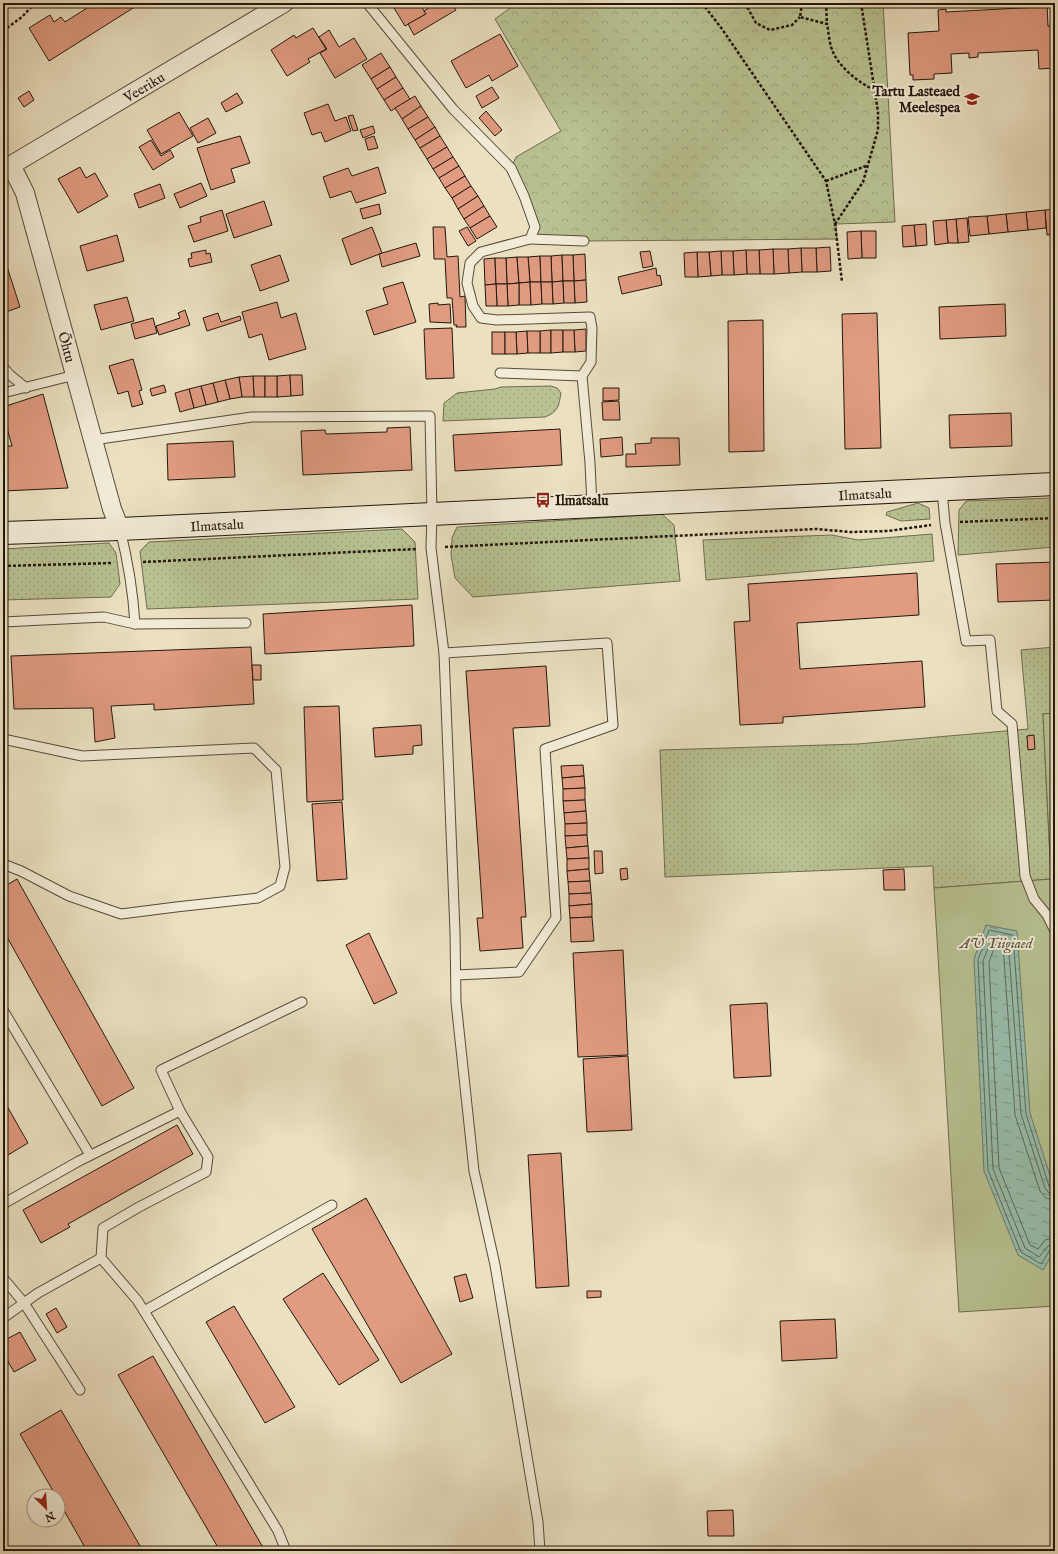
<svg xmlns="http://www.w3.org/2000/svg" width="1058" height="1554" font-family="'IM FELL English',serif">
	<defs>
		<pattern id="grass-dots" width="8" height="8" patternUnits="userSpaceOnUse"><rect width="8" height="8" fill="#b8c292"/><path d="M2 2h.1M6 6h.1" fill="none" stroke="#9ea67d" stroke-width="1.8" stroke-linecap="round"/></pattern>
		<pattern id="park-crowns" width="20" height="18" patternUnits="userSpaceOnUse"><rect width="20" height="18" fill="#b8c292"/><path d="M2 6a3 3 0 1 1 6 0M12 15a3 3 0 1 1 6 0" fill="none" stroke="#9ea67d"/></pattern>
		<pattern id="water-ripples" width="26" height="14" patternUnits="userSpaceOnUse"><rect width="26" height="14" fill="#99beac"/><path d="M2 4q2-2 4 0t4 0M15 11q2-2 4 0t4 0" fill="none" stroke="#7d998a"/></pattern>
	</defs>
	<rect width="100%" height="100%" fill="#ebe1c1"/>
	<filter id="stains"><feTurbulence type="fractalNoise" baseFrequency=".005" numOctaves="4"/><feColorMatrix values="0 0 0 0 .2 0 0 0 0 .09 0 0 0 0 .02 0 0 0 .5 -.17"/></filter>
	<radialGradient id="worn" r=".72"><stop offset=".6" stop-color="#630" stop-opacity="0"/><stop offset="1" stop-color="#630" stop-opacity=".3"/></radialGradient>
	<g fill="url(#grass-dots)" stroke="#6e6c50">
		<path d="M551 386 557 388 561 393C559 406 558 412 545 417L443 421 444 403 457 393 495 389 501 387Z"/>
		<polygon points="1055,498 1055,547 958,555 959,510 966,501"/>
		<polygon points="918,503 929,508 930,519 901,521 886,515 887,512"/>
		<polygon points="662,514 674,525 680,581 473,597 455,578 451,555 452,538 457,527"/>
		<polygon points="402,529 415,542 418,599 147,609 140,551 149,542"/>
		<polygon points="932,534 934,561 706,580 703,540 832,535 858,540"/>
		<polygon points="109,543 116,553 120,584 111,597 3,600 3,549"/>
		<polygon points="1055,647 1055,713 1043,714 1051,879 934,888 933,866 665,877 660,750 858,744 1028,729 1021,650"/>
	</g>
	<polygon fill="url(#park-crowns)" stroke="#6e6c50" points="517,3 883,3 895,222 836,224 837,239 584,241 530,239 535,227 511,168 516,157 561,131 495,19"/>
	<polygon fill="#b8c292" stroke="#6e6c50" points="1055,713 1055,1306 959,1312 934,888 1051,879 1043,714"/>
	<polygon fill="url(#water-ripples)" stroke="#6a7b6c" points="986,925 1017,931 1030,1113 1055,1191 1055,1250 1043,1270 1018,1255 984,1171 974,959"/>
	<g fill="none" stroke-linecap="round" stroke-linejoin="round">
		<g stroke="#5e6a5c" stroke-width="1">
			<polyline points="1055,1189 1051,1189 1049,1186 1026,1114 1013,935 989,930 978,960 988,1170 1021,1252 1041,1264 1050,1250 1055,1249"/>
			<polyline points="1055,1194 1049,1193 1045,1188 1021,1114 1008,940 993,936 983,961 993,1169 1025,1248 1039,1257 1048,1246 1055,1244"/>
			<polyline points="1055,1200 1046,1198 1040,1191 1015,1115 1003,945 1001,943 996,943 989,962 999,1168 1030,1245 1038,1249 1045,1240 1055,1238"/>
		</g>
	</g>
	<g fill="#e09b81" stroke="#24170d">
		<polygon points="84,3 141,3 49,61 29,28 50,15 54,22 61,17 65,22 87,8"/>
		<polygon points="391,3 419,3 426,14 405,26"/>
		<polygon points="436,3 452,3 456,10 414,35 408,24 426,14 424,11"/>
		<polygon points="1047,4 1048,26 1055,26 1055,68 1039,69 1038,50 978,53 978,57 969,58 969,53 951,54 952,73 934,74 934,79 913,80 913,75 910,75 908,33 939,31 938,10 946,9 946,12 1039,7 1039,5"/>
		<polygon points="313,28 326,49 308,59 310,62 287,76 271,50 294,35 296,38"/>
		<polygon points="329,30 339,47 354,38 367,59 335,78 320,53 327,49 319,37"/>
		<polygon points="500,34 518,66 492,81 489,75 466,88 451,61"/>
		<polygon points="381,53 390,67 371,79 362,65"/>
		<polygon points="390,67 396,77 377,89 371,79"/>
		<polygon points="396,77 403,88 384,100 377,89"/>
		<polygon points="492,87 499,98 482,108 476,96"/>
		<polygon points="403,88 410,99 391,111 384,100"/>
		<polygon points="29,91 34,100 24,107 18,98"/>
		<polygon points="237,93 243,103 226,112 221,103"/>
		<polygon points="415,96 421,106 402,119 395,108"/>
		<polygon points="328,104 335,121 346,117 351,131 325,142 321,132 312,135 304,113"/>
		<polygon points="421,106 428,117 408,129 402,119"/>
		<polygon points="486,111 502,130 495,136 479,118"/>
		<polygon points="179,112 193,136 161,154 147,130"/>
		<polygon points="353,115 358,130 353,131 348,116"/>
		<polygon points="428,117 435,127 415,140 408,129"/>
		<polygon points="208,118 216,133 198,143 190,128"/>
		<polygon points="373,126 375,133 363,138 360,130"/>
		<polygon points="435,127 440,136 420,148 415,140"/>
		<polygon points="240,136 250,163 231,169 235,182 211,190 197,148"/>
		<polygon points="374,136 378,148 368,150 365,139"/>
		<polygon points="440,136 447,147 427,159 420,148"/>
		<polygon points="151,140 161,156 170,150 174,157 153,170 139,147"/>
		<polygon points="447,147 453,157 433,169 427,159"/>
		<polygon points="453,157 459,166 439,178 433,169"/>
		<polygon points="459,166 465,176 445,188 439,178"/>
		<polygon points="80,167 86,178 95,173 108,196 78,213 58,179"/>
		<polygon points="378,167 386,193 356,203 351,191 330,198 323,177 348,168 352,176"/>
		<polygon points="465,176 471,186 452,198 445,188"/>
		<polygon points="201,183 207,196 180,208 174,194"/>
		<polygon points="160,184 165,198 139,208 134,194"/>
		<polygon points="471,186 478,196 458,209 452,198"/>
		<polygon points="478,196 484,206 464,219 458,209"/>
		<polygon points="264,201 272,225 234,238 226,214"/>
		<polygon points="379,204 381,214 363,219 360,209"/>
		<polygon points="484,206 490,216 470,228 464,219"/>
		<polygon points="1055,209 1055,234 1047,235 1045,210"/>
		<polygon points="222,210 228,231 194,242 188,226 201,222 200,217"/>
		<polygon points="1045,210 1046,228 1028,230 1026,212"/>
		<polygon points="1026,212 1028,230 1008,232 1006,214"/>
		<polygon points="1006,214 1008,232 989,234 987,216"/>
		<polygon points="490,216 497,227 477,239 470,228"/>
		<polygon points="987,216 989,234 970,236 968,217"/>
		<polygon points="967,218 969,242 958,243 956,219"/>
		<polygon points="956,219 958,243 948,243 946,220"/>
		<polygon points="946,220 948,243 935,245 933,221"/>
		<polygon points="926,224 927,245 916,246 914,225"/>
		<polygon points="914,225 916,246 903,247 902,226"/>
		<polygon points="372,227 382,253 351,265 342,239"/>
		<polygon points="433,227 445,227 447,257 458,256 460,297 465,296 466,327 456,327 457,325 454,325 452,298 447,298 445,259 434,259"/>
		<polygon points="467,227 476,241 468,246 459,231"/>
		<polygon points="861,231 876,231 876,258 862,258"/>
		<polygon points="861,231 862,258 848,259 847,232"/>
		<polygon points="117,235 124,261 87,271 80,246"/>
		<polygon points="416,243 420,256 382,267 379,254"/>
		<polygon points="830,247 831,271 817,272 816,248"/>
		<polygon points="801,248 816,248 817,272 802,272"/>
		<polygon points="801,248 802,272 789,273 788,249"/>
		<polygon points="773,249 788,249 789,273 774,274"/>
		<polygon points="773,249 774,274 760,274 759,250"/>
		<polygon points="206,250 206,254 210,253 212,262 190,267 188,259 192,258 191,253"/>
		<polygon points="746,250 759,250 760,274 747,274"/>
		<polygon points="746,250 747,274 734,275 733,251"/>
		<polygon points="650,251 653,266 643,268 640,252"/>
		<polygon points="721,251 733,251 734,275 722,275"/>
		<polygon points="721,251 722,275 711,276 709,252"/>
		<polygon points="697,252 709,252 711,276 698,277"/>
		<polygon points="697,252 698,277 685,277 684,253"/>
		<polygon points="3,254 20,307 3,313"/>
		<polygon points="585,254 586,280 574,281 573,255"/>
		<polygon points="280,255 289,281 260,291 251,265"/>
		<polygon points="562,255 563,281 552,282 551,256"/>
		<polygon points="562,255 573,255 574,281 563,281"/>
		<polygon points="540,256 541,282 530,282 528,257"/>
		<polygon points="540,256 551,256 552,282 541,282"/>
		<polygon points="517,257 519,283 507,284 506,258"/>
		<polygon points="517,257 528,257 530,282 519,283"/>
		<polygon points="495,258 496,284 485,285 484,259"/>
		<polygon points="495,258 506,258 507,284 496,284"/>
		<polygon points="656,268 657,276 660,275 662,285 622,294 618,277"/>
		<polygon points="586,280 587,302 575,303 574,281"/>
		<polygon points="563,281 564,303 553,304 552,282"/>
		<polygon points="563,281 574,281 575,303 564,303"/>
		<polygon points="403,282 416,322 374,335 366,311 388,304 383,288"/>
		<polygon points="530,282 531,305 519,305 519,283"/>
		<polygon points="530,282 541,282 542,304 531,305"/>
		<polygon points="541,282 552,282 553,304 542,304"/>
		<polygon points="519,283 519,305 508,306 507,284"/>
		<polygon points="496,284 507,284 508,306 497,306"/>
		<polygon points="496,284 497,306 486,306 485,285"/>
		<polygon points="127,297 134,321 101,330 94,305"/>
		<polygon points="277,302 281,318 296,313 306,349 269,360 262,334 249,338 242,312"/>
		<polygon points="438,303 438,305 450,304 451,323 430,322 429,304"/>
		<polygon points="1005,304 1006,336 940,339 939,307"/>
		<polygon points="185,310 190,325 159,335 156,326 180,318 178,313"/>
		<polygon points="218,313 221,322 240,316 241,320 207,331 203,318"/>
		<polygon points="877,313 881,448 845,449 842,314"/>
		<polygon points="153,318 157,333 135,339 131,324"/>
		<polygon points="763,320 764,451 729,452 728,321"/>
		<polygon points="452,328 454,378 426,379 424,329"/>
		<polygon points="586,329 586,351 575,352 574,330"/>
		<polygon points="551,330 551,353 540,353 540,331"/>
		<polygon points="551,330 563,330 563,352 551,353"/>
		<polygon points="563,330 574,330 575,352 563,352"/>
		<polygon points="527,331 528,353 517,354 516,332"/>
		<polygon points="527,331 540,331 540,353 528,353"/>
		<rect x="492" y="332" width="13" height="22"/>
		<polygon points="505,332 516,332 517,354 505,354"/>
		<polygon points="133,359 142,390 139,391 143,404 132,407 128,391 118,394 109,366"/>
		<polygon points="290,375 291,396 277,397 277,376"/>
		<polygon points="290,375 302,375 303,395 291,396"/>
		<polygon points="253,376 265,376 265,397 254,397"/>
		<polygon points="253,376 254,397 242,397 239,377"/>
		<rect x="265" y="376" width="12" height="21"/>
		<polygon points="239,377 242,397 230,399 225,380"/>
		<polygon points="225,380 230,399 218,402 213,383"/>
		<polygon points="213,383 218,402 206,405 201,386"/>
		<polygon points="164,385 166,392 152,396 150,389"/>
		<polygon points="201,386 206,405 194,408 189,389"/>
		<polygon points="603,388 619,388 619,400 603,401"/>
		<polygon points="189,389 194,408 180,412 175,393"/>
		<polygon points="43,394 68,488 3,491 3,446 12,446 3,414 3,407"/>
		<polygon points="619,401 620,420 603,420 602,402"/>
		<polygon points="1011,413 1012,446 950,448 949,415"/>
		<polygon points="1054,413 1055,413 1055,445"/>
		<polygon points="410,427 412,470 303,475 301,431 325,430 326,434 387,432 387,428"/>
		<polygon points="560,429 562,465 455,471 453,435"/>
		<polygon points="622,437 623,455 601,457 600,439"/>
		<polygon points="651,438 679,438 680,465 626,467 626,454 636,454 635,444 651,443"/>
		<polygon points="233,441 235,477 168,480 167,444"/>
		<polygon points="1055,562 1055,600 998,602 996,564"/>
		<polygon points="917,573 919,615 797,623 800,669 922,661 925,707 783,717 783,723 740,725 734,622 750,621 748,584"/>
		<polygon points="412,605 414,646 265,654 263,614"/>
		<polygon points="251,647 254,704 154,710 154,704 111,706 115,738 95,742 93,708 14,709 11,656"/>
		<polygon points="252,665 261,665 261,680 253,680"/>
		<polygon points="546,666 550,726 513,728 526,917 521,917 523,948 480,951 477,918 483,918 466,671"/>
		<polygon points="339,706 343,800 307,802 304,707"/>
		<polygon points="421,725 422,745 413,746 413,754 375,757 373,728"/>
		<polygon points="1034,735 1035,749 1028,750 1027,736"/>
		<polygon points="583,765 584,776 562,778 561,766"/>
		<polygon points="584,776 585,788 563,789 562,778"/>
		<polygon points="585,788 585,800 563,801 563,789"/>
		<polygon points="585,800 586,811 564,813 563,801"/>
		<polygon points="342,802 347,879 317,881 312,804"/>
		<polygon points="586,811 587,823 565,824 564,813"/>
		<polygon points="587,823 587,835 565,836 565,824"/>
		<polygon points="587,835 588,846 566,848 565,836"/>
		<polygon points="588,846 589,858 567,859 566,848"/>
		<polygon points="594,851 602,851 603,873 595,874"/>
		<polygon points="589,858 589,869 567,871 567,859"/>
		<polygon points="627,868 628,879 621,880 620,869"/>
		<polygon points="589,869 590,881 568,882 567,871"/>
		<polygon points="904,869 905,890 884,890 883,870"/>
		<polygon points="17,879 134,1088 102,1106 3,930 3,887"/>
		<polygon points="590,881 591,893 569,894 568,882"/>
		<polygon points="591,893 592,904 569,906 569,894"/>
		<polygon points="592,904 592,917 570,918 569,906"/>
		<polygon points="592,917 594,941 571,942 570,918"/>
		<polygon points="369,933 397,993 374,1004 346,945"/>
		<polygon points="623,950 628,1055 578,1057 573,953"/>
		<polygon points="767,1003 771,1076 734,1078 730,1005"/>
		<polygon points="628,1056 632,1130 587,1132 583,1059"/>
		<polygon points="3,1099 28,1143 3,1158"/>
		<polygon points="177,1125 193,1154 68,1224 70,1227 41,1243 23,1210"/>
		<polygon points="561,1153 569,1286 536,1288 528,1155"/>
		<polygon points="366,1198 452,1354 401,1383 312,1229"/>
		<polygon points="323,1273 379,1360 339,1385 283,1299"/>
		<polygon points="466,1274 473,1298 460,1302 454,1277"/>
		<polygon points="587,1291 601,1291 601,1297 587,1298"/>
		<polygon points="234,1306 295,1407 265,1423 206,1322"/>
		<polygon points="56,1308 67,1327 57,1333 46,1314"/>
		<polygon points="835,1319 837,1358 782,1361 780,1321"/>
		<polygon points="20,1332 36,1360 14,1372 3,1353 3,1341"/>
		<polygon points="153,1356 265,1551 220,1551 118,1375"/>
		<polygon points="61,1410 143,1551 87,1551 58,1500 58,1496 56,1496 20,1434"/>
		<polygon points="733,1510 734,1536 708,1536 707,1511"/>
	</g>
	<g fill="none" stroke-linecap="round" stroke-linejoin="round">
		<g stroke="#564a3a" stroke-width="11">
			<g id="lane">
				<polyline points="367,3 453,109 511,168 524,196 535,227 530,239 481,252 470,263 467,283 473,306 481,318 497,320 590,317 592,328 591,362 582,376 590,463 592,506"/>
				<polyline points="530,239 584,241"/>
				<polyline points="3,367 10,375 26,388"/>
				<polyline points="500,373 582,376"/>
				<polyline points="3,393 75,375"/>
				<polyline points="93,440 252,417 430,416 432,514 431,548 444,653 455,932 456,1002 474,1171 495,1265 538,1522 540,1551"/>
				<polyline points="942,490 945,523 966,641 990,640 997,711 1012,724 1025,876 1034,899 1047,915 1055,931"/>
				<path d="M120 529C128 561 133 591 135 624"/>
				<polyline points="3,622 104,617 135,624 246,623"/>
				<polyline points="444,653 607,643 613,725 545,749 556,918 519,972 456,975"/>
				<polyline points="3,739 82,756 254,748 276,770 285,867 280,886 258,898 176,907 121,914 69,896 21,871 3,864"/>
				<polyline points="3,1010 90,1155"/>
				<polyline points="180,1111 161,1070 302,1002"/>
				<polyline points="3,1204 79,1161 180,1111 208,1157 206,1172 139,1207 103,1228 101,1258"/>
				<polyline points="3,1278 24,1303 80,1390"/>
				<polyline points="144,1311 332,1205"/>
				<polyline points="3,1318 38,1293 101,1258 137,1300 144,1311 278,1531 286,1551"/>
			</g>
		</g>
		<g stroke="#564a3a" stroke-width="20">
			<g id="street">
				<polyline points="11,165 25,193 112,509 120,529"/>
				<polyline points="3,170 284,3"/>
			</g>
		</g>
		<g stroke="#24170d" stroke-width="24">
			<polyline id="secondary" points="3,533 120,529 1055,484"/>
		</g>
		<g stroke="#24170d" stroke-width="2.5" stroke-dasharray="3 2" stroke-linecap="butt">
			<polyline points="702,3 722,29 826,181 835,224 842,282"/>
			<polyline points="745,3 756,23 770,30 792,25 800,17"/>
			<path d="M802 3 800 17 827 24C829 33 829 44 833 52 839 67 860 84 875 90"/>
			<polyline points="826,3 827,24"/>
			<polyline points="3,31 22,17 34,4 38,3"/>
			<polyline points="826,181 866,166"/>
			<polyline points="835,224 863,182 878,130 878,112 861,3"/>
			<polyline points="960,522 1055,518"/>
			<polyline points="445,547 817,529 850,532 888,531 931,525"/>
			<polyline points="143,562 416,549"/>
			<polyline points="3,566 112,563"/>
		</g>
		<use href="#lane" stroke="#f2ecd7" stroke-width="9"/>
		<use href="#street" stroke="#f2ecd7" stroke-width="18"/>
		<use href="#secondary" stroke="#f2ecd7" stroke-width="22"/>
	</g>
	<defs>
		<g id="school-bare" transform="scale(1.2)"><path d="M0-5L7-2L0 1L-7-2ZM-4 1L0 2.5L4 1V4Q0 6-4 4Z" fill="#8f2418" stroke="#f2ecd7" stroke-width="2.5" paint-order="stroke"/></g>
		<g id="bus-bare" transform="scale(1.2)"><path d="M-5-6H5V4H4V6H2V4H-2V6H-4V4H-5ZM-3.5-4V0h7V-4ZM-3.5 1.2v1.5H-2V1.2ZM2 1.2v1.5H3.5V1.2Z" fill="#8f2418" stroke="#f2ecd7" stroke-width="2.5" paint-order="stroke"/></g>
	</defs>
	<g fill-rule="evenodd">
		<use href="#school-bare" x="972" y="99"/>
		<use href="#bus-bare" x="543" y="500"/>
	</g>
	<g text-anchor="middle" stroke-width="4" stroke-linejoin="round" paint-order="stroke">
		<g font-size="14" fill="#24170d" stroke="#f2ecd7">
			<text transform="translate(144 87) rotate(-31)" y="5">Veeriku</text>
			<text transform="translate(67 347) rotate(75)" y="5">Õhtu</text>
			<text transform="translate(865 494) rotate(-3)" y="5">Ilmatsalu</text>
			<text transform="translate(217 525) rotate(-3)" y="5">Ilmatsalu</text>
		</g>
		<g font-size="14" font-weight="bold" fill="#24170d" stroke="#f2ecd7" text-anchor="end">
			<text x="960" y="96">Tartu Lasteaed<tspan x="960" dy="16">Meelespea</tspan></text>
			<text x="555" y="505" text-anchor="start">Ilmatsalu</text>
		</g>
		<g font-size="14" font-style="italic" fill="#58533c" stroke="#f2ecd7">
			<text x="996" y="948">AÜ Tiigiaed</text>
		</g>
	</g>
	<rect width="1058" height="1554" fill="none" stroke="#ebe1c1" stroke-width="16"/>
	<rect x="4" y="4" width="1050" height="1546" fill="none" stroke="#24170d" stroke-width="2"/>
	<rect x="8" y="8" width="1042" height="1538" fill="none" stroke="#24170d"/>
	<g transform="translate(46 1508) rotate(155)"><circle r="19" fill="#f2ecd7" stroke="#a09786"/>
	<path d="M0-3L7 15L0 10L-7 15Z" fill="#8f2418"/>
	<text y="-6" font-size="11" font-weight="bold" text-anchor="middle" fill="#24170d">N</text>
	</g>
	<rect width="100%" height="100%" filter="url(#stains)"/>
	<rect width="100%" height="100%" fill="url(#worn)"/>
</svg>
